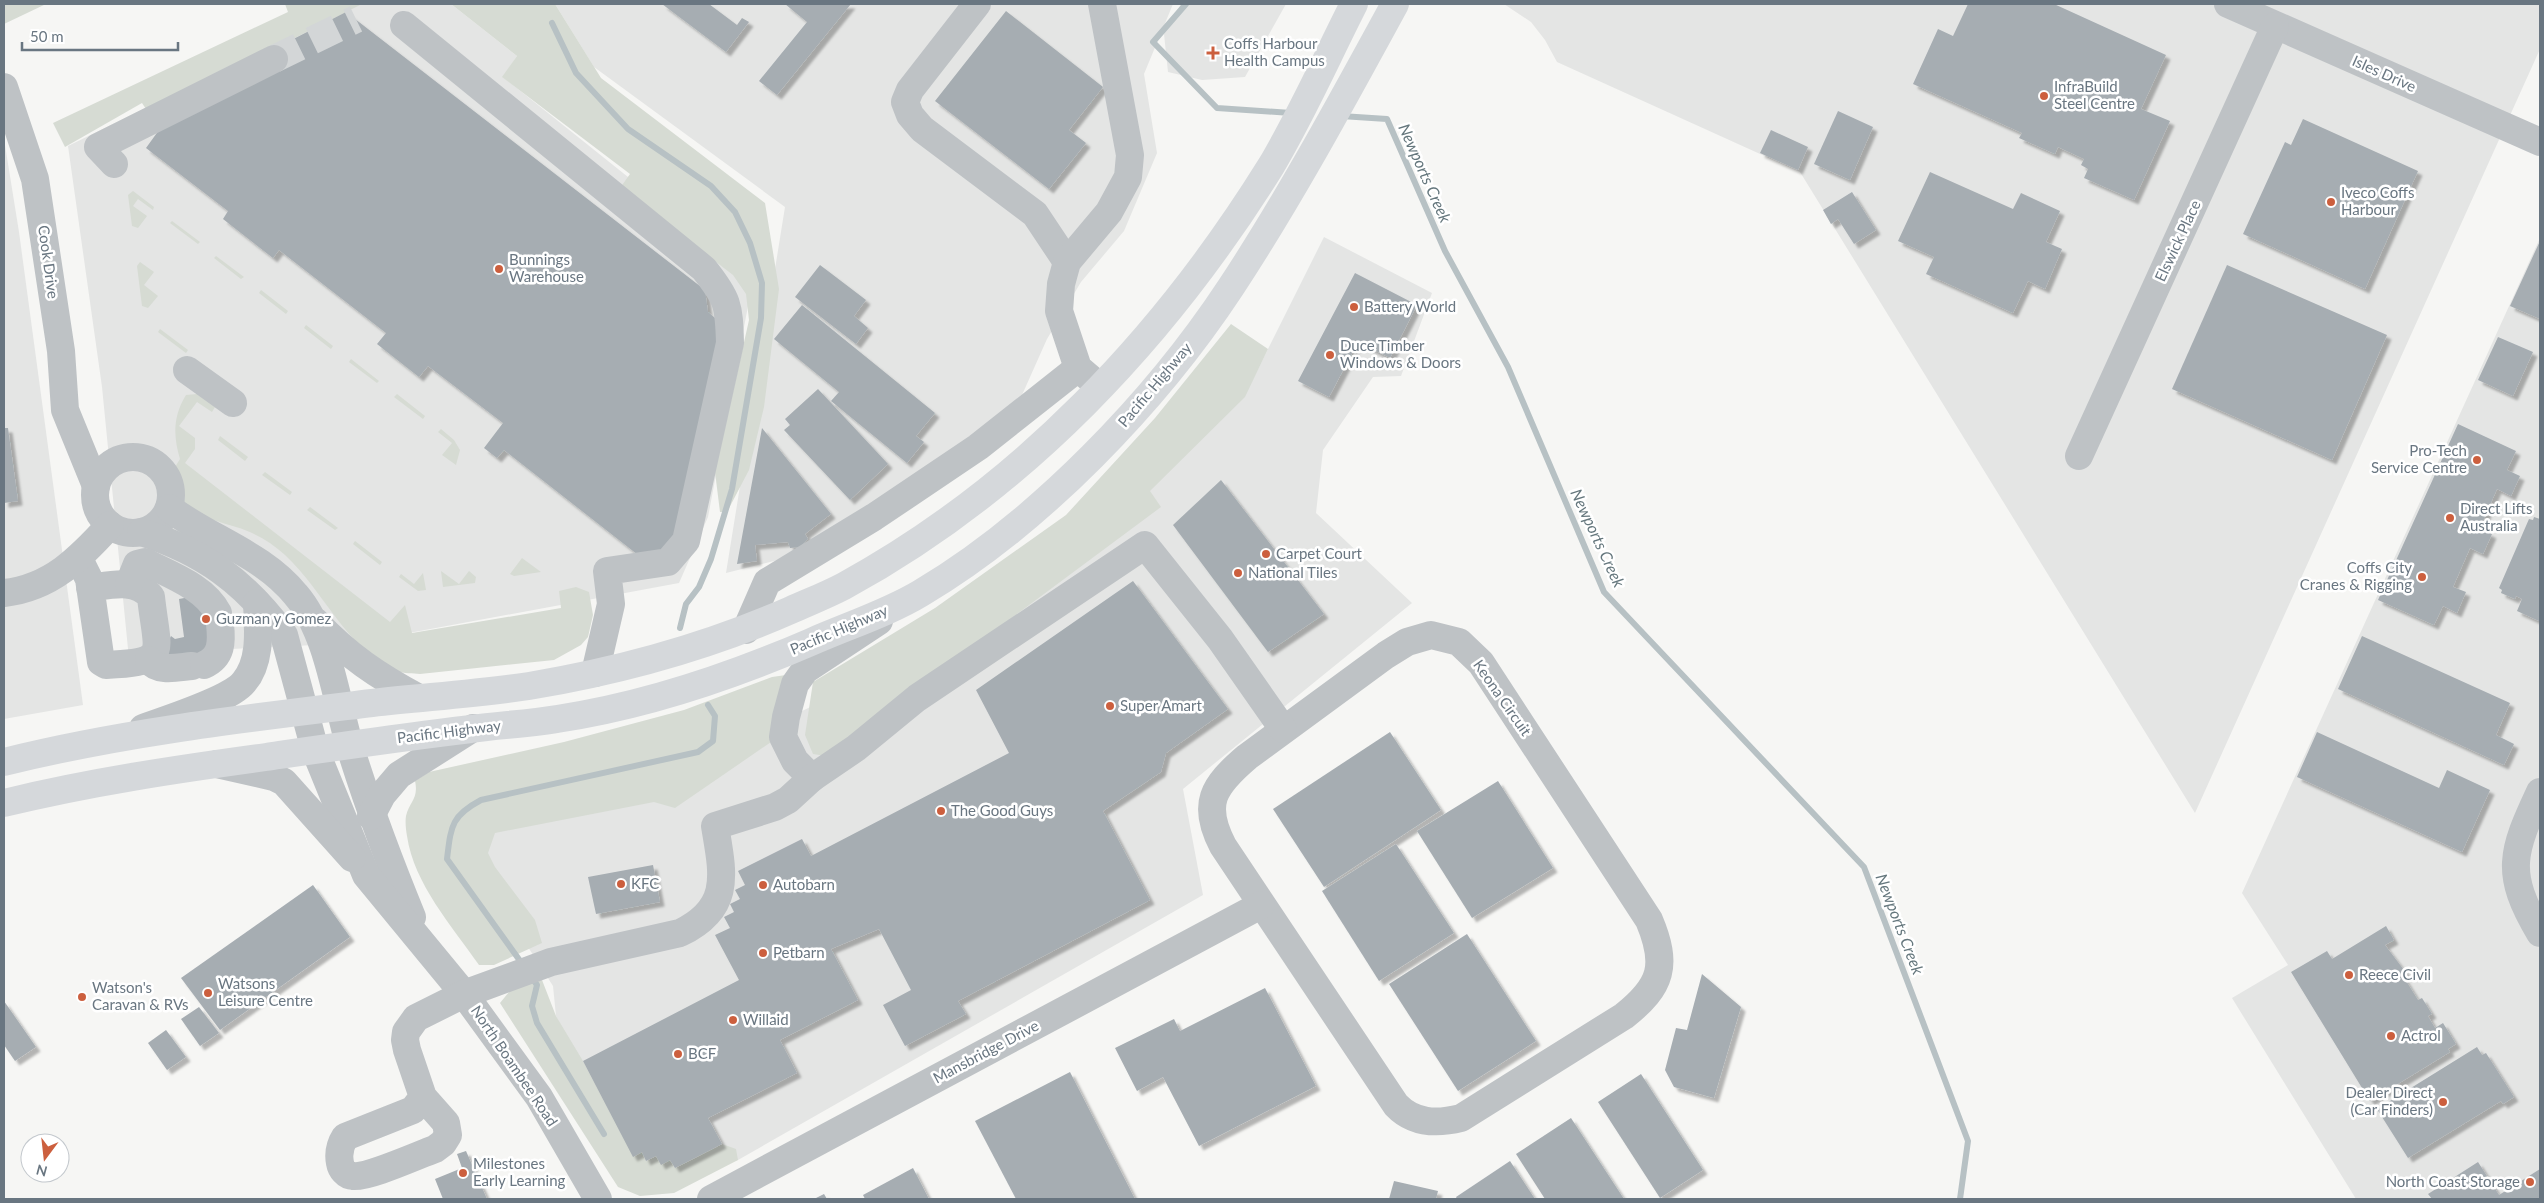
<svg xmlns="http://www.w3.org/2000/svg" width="2544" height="1203" font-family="Lato,sans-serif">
	<defs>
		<filter id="shadow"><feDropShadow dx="4.5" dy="4.5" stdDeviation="1" flood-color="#0004"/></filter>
	</defs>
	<rect width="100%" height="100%" fill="#f6f6f4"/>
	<g fill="#e4e5e4">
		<polygon points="358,4 451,4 517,56 503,77 648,193 752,285 708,517 679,583 355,643 232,649 130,669 102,387 68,146"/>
		<polygon points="555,4 1173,4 1144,74 1157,153 1124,231 1081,282 1047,339 1014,413 802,554 726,573 785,207 594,67"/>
		<polygon points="1181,4 1286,4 1245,77 1202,80 1168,72 1164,34"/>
		<polygon points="1504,4 2540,4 2540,49 2195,813 1800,172 1557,62 1545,40 1531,22"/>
		<polygon points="5,145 19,232 83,705 4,719"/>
		<polygon points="1324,237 1432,293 1401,376 1373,377 1323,450 1316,513 1412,603 1183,789 1203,895 738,1160 642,1189 556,1016 553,986 519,933 470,833 727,747 1006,613 1244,397"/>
		<polygon points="2540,238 2540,1199 2356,1199 2232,998 2288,965 2242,893"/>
	</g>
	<g fill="#d6dbd3">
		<polygon points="4,4 46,4 4,24"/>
		<polygon points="285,4 362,4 148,112 142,103 65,147 53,123 288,12"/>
		<polygon points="451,4 555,4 601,78 765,203 779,289 764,407 749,470 727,512 720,512 715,472 749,320 746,294 733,275 620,188 630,174 502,77 517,56"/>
		<polygon points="133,191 154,207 153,210 138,199 133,206 147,216 138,228 132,226 128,195"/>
		<polygon points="172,221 200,242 198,244 170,223"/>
		<polygon points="216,256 244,277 241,279 214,258"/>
		<polygon points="140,262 154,272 144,285 158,296 148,308 142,306 137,266"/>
		<polygon points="261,290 288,311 286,314 259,293"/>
		<polygon points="1231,324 1268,349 1245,397 1150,491 1161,507 826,756 813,754 805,735 813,682 935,608 1066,515 1155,418"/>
		<polygon points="306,325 333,346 331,349 304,328"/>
		<polygon points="160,329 188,350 186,353 158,332"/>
		<polygon points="351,359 379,381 377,383 349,362"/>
		<path d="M197 394 215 407 212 412 197 402 179 426 195 438V449L185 463 390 622 405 605 412 633 561 608 559 591 576 587 589 592 593 615 588 637 581 645 554 660 420 674C413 673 404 674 397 671 345 648 325 592 285 555 271 542 253 532 236 527 217 521 195 516 182 500 170 487 170 473 180 459 173 436 173 416 186 395Z"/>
		<polygon points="397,394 425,416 423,419 394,397"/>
		<polygon points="441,429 454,440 460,450 456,465 442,455 452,443 438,432"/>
		<polygon points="220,436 248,457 245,461 218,440"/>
		<polygon points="265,472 292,492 290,495 262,475"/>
		<polygon points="310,507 338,528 335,530 307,510"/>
		<polygon points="355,541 382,562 380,565 353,544"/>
		<polygon points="522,558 541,572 514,576 510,574"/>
		<polygon points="441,571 459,584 469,571 476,577 475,583 443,587"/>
		<polygon points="423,573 426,590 418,591 399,577 401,574 414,584"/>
		<path d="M786 675 774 740 675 808 654 802 495 833 488 853 495 867 535 920 542 943 494 965H479C452 926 414 884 407 836 406 830 405 822 406 816 409 802 419 799 415 781L429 772 564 742 684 710 772 677Z"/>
		<polygon points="542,980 556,1016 583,1061 633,1156 642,1152 646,1161 656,1156 661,1164 670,1160 675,1168 722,1144 736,1149 738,1160 674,1193 640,1196 618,1187 500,1003 514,986"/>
	</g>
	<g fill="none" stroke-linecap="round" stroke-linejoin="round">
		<g stroke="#b7c1c4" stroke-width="6">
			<polyline points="1186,4 1153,42 1217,108 1291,113"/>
			<polyline points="552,23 576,73 628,129 711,186 735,212 750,243 762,283 761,318 732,489 711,559 699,587 686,604 680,628"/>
			<polyline points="1341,116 1387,119 1445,251 1508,367 1604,592 1864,867 1968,1141 1960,1199"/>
			<path d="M523 965 447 859C451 826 451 816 481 800L698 752 713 741 715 716 708 705"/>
			<polyline points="530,975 537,985 532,1006 537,1023 604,1134"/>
		</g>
	</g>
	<g fill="#a6adb2" filter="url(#shadow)">
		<polygon points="662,4 709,4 737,25 742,18 749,22 726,52"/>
		<polygon points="785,4 851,4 777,95 759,81 807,22"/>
		<polygon points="1968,4 2054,4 2166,55 2141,109 2170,121 2134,200 2084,178 2088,169 2081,165 2084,159 2058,147 2055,154 2019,138 2022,133 1913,84 1938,29 1953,36"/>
		<polygon points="1006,11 1103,87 1069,130 1086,143 1049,189 935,101"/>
		<polygon points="346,12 705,290 708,312 722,324 684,522 659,555 642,558 504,450 497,458 484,448 503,423 428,366 419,377 377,344 386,333 279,250 273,258 223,219 228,211 146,148 159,130 270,51"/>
		<polygon points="1838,111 1873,127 1850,180 1814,164"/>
		<polygon points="2303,119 2418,171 2365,289 2243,234 2285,142 2291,145"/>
		<polygon points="1771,130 1808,147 1798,170 1760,153"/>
		<polygon points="1930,172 2013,209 2021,193 2060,211 2046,242 2062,249 2045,289 2028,281 2013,313 1926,274 1934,257 1898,241"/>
		<polygon points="1852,192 1876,230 1854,244 1838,219 1831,224 1823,210"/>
		<polygon points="2540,241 2540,319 2510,306"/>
		<polygon points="820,265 866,300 854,316 868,328 856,344 795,297"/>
		<polygon points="2227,265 2387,335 2332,460 2172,389"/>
		<polygon points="1355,273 1417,305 1390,358 1358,342 1329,397 1298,381"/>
		<polygon points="802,305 935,413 916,436 924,442 907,463 831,401 839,392 774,339"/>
		<polygon points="2498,337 2533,352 2513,396 2478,380"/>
		<polygon points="818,389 888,464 850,500 784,430 790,425 785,419"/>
		<polygon points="2458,424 2516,451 2507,470 2520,476 2511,496 2497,489 2480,528 2492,534 2483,554 2470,548 2453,587 2466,592 2457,613 2443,606 2434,625 2378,600"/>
		<polygon points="4,428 8,428 18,501 4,503"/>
		<polygon points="762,428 831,514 805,534 808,539 800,547 790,548 788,542 755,545 757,561 737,564"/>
		<polygon points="1221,480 1324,614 1268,652 1173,525"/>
		<polygon points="2534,517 2540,519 2539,621 2517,611 2522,599 2516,596 2515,599 2501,593 2502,590 2499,588 2529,519 2533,520"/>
		<polygon points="1133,581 1228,709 1166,753 1161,772 1103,811 1150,900 958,1001 966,1014 905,1046 883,1005 911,990 879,929 831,949 858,1000 780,1040 797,1073 708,1118 722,1144 675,1168 670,1160 661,1165 656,1156 646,1161 642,1152 633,1157 583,1061 739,980 715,935 730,928 724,917 734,912 730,904 740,899 735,890 745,885 738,871 802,839 811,856 1009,753 976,690"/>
		<polygon points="195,596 211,611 204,670 160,657 171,636 175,639 184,637 179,599"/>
		<polygon points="2362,636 2510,703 2496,735 2514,744 2504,765 2338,689"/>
		<polygon points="1390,732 1441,810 1324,887 1273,809"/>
		<polygon points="2317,732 2439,788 2447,770 2490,790 2462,852 2297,777"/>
		<polygon points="1498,781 1553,868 1472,918 1417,831"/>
		<polygon points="1396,844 1454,933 1379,981 1322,891"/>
		<polygon points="653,865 660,902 596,914 588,877"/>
		<polygon points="313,885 350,937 220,1030 181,978"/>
		<polygon points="2386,926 2394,940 2385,945 2407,974 2403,976 2418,1000 2422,998 2432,1014 2428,1016 2435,1028 2443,1023 2456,1044 2448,1049 2450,1052 2370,1101 2291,972 2327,951 2332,959"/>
		<polygon points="1467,934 1536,1041 1458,1091 1389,984"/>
		<polygon points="1702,974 1741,1007 1714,1098 1674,1087 1665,1070 1676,1028 1687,1030"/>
		<polygon points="1265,988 1316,1086 1199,1146 1163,1077 1137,1091 1115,1048 1174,1019 1180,1031"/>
		<polygon points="4,1001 36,1047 15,1061 4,1045"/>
		<polygon points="199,1007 219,1033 200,1046 181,1019"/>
		<polygon points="166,1030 186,1057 167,1070 148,1043"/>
		<polygon points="2477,1047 2482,1055 2486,1053 2514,1097 2503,1104 2501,1101 2408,1158 2377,1109"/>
		<polygon points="1070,1072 1135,1199 1016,1199 975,1121"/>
		<polygon points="1641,1074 1703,1170 1660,1198 1598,1102"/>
		<polygon points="1571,1118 1624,1199 1545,1199 1516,1154"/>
		<polygon points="466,1151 487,1199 443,1199 435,1179 462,1168 457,1154"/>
		<polygon points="1510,1161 1535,1199 1457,1199 1456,1197"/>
		<polygon points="2478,1162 2499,1195 2540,1169 2540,1199 2432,1199 2428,1194"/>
		<polygon points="913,1168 929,1199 865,1199 863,1195"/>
		<polygon points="1394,1181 1438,1191 1436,1199 1389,1199"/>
		<polygon points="824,1194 827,1199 814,1199"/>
	</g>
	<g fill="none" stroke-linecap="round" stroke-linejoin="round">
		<polyline stroke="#d3d6d7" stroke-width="28" stroke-dasharray="28 14" stroke-linecap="butt" points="274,59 356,19"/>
		<g stroke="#bec2c5" stroke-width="28">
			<polyline points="977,4 910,90 905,102 910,115 922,129 1035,214 1067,262"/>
			<polyline points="2228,4 2540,142"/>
			<path d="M404 25 704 269C728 299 729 305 730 343L686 541 668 562 607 571 611 604 595 673"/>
			<polyline points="4,87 35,179 61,351 65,410 96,486"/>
			<polyline points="114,164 98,147 274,59"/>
			<polyline points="187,370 233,403"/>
			<polyline points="1092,380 1078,368 1059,311 1061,284 1067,262 1109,212 1128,177 1130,155 1102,4"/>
			<polyline points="2079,456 2275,26"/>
			<circle cx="133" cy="495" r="38"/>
			<path d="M169 508C210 539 263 554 296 595 328 632 336 700 350 747 368 805 389 861 412 917"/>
			<path d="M141 532C204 552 245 582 284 635L315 750 366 875 464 994 539 1097 598 1199"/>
			<path d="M79 559 89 579 101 662 106 665C171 662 157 654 151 597 136 578 111 585 90 588"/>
			<path d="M129 584 137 564 145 562C170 575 205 587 218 613"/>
			<path d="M4 593C51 588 80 558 110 525"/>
			<path d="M316 622C348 656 378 676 419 698"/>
			<polyline points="746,630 767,582 874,517 978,447 1078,368"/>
			<path d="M1431 635 1459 642 1481 663 1649 920C1668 965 1662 986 1624 1016L1461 1118C1437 1124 1414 1124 1396 1105L1223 846C1201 804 1213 786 1247 757L1386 655 1407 642Z"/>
			<path d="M149 660C158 673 179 667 192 666"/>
			<path d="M204 665C222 657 222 642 220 624"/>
			<path d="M143 728C166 719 230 700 244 682 262 661 258 628 257 603"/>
			<polyline points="217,764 274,777 284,782 352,858"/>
			<polyline points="812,778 795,761 783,737 786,717 795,684 805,670 879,621"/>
			<path d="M2540 792C2512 852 2504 873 2540 933"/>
			<polyline points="371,816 382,795 399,775 473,728"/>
			<path d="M423 1097 413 1110 345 1137C340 1145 338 1153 340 1163 341 1169 346 1176 353 1176 368 1178 418 1155 435 1149L443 1143 448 1135 446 1123 423 1097 407 1050 405 1040 406 1032 416 1018 464 994 551 962 680 933C732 908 723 874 715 826L775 807 788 800 812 778 856 748 917 698 1145 545 1220 639 1283 729"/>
			<polyline points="711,1199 1261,905"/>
		</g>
		<g stroke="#d5d8db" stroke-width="28">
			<path d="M4 762C124 732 249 718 372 703 424 697 477 694 529 686 619 671 707 647 791 610 809 602 827 595 844 586 1023 488 1164 338 1271 166 1302 114 1327 57 1354 4"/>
			<path d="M4 803C90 782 178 769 266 757 335 747 403 737 471 729 499 725 528 724 557 719 644 706 730 677 811 642 847 626 888 613 921 593 1039 523 1156 401 1231 287 1291 196 1343 99 1395 4"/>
		</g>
	</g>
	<g fill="#cc5f3e" stroke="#fff" stroke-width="2">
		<path d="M1210.5 45.5h5v5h5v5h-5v5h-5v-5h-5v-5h5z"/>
		<circle cx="2044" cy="96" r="5"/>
		<circle cx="2331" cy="202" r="5"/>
		<circle cx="499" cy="269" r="5"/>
		<circle cx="1354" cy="307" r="5"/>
		<circle cx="1330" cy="355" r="5"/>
		<circle cx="2477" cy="460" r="5"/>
		<circle cx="2450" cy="518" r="5"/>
		<circle cx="1266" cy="554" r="5"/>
		<circle cx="1238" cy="573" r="5"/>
		<circle cx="2422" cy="577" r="5"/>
		<circle cx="206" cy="619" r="5"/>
		<circle cx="1110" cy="706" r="5"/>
		<circle cx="941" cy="811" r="5"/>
		<circle cx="621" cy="884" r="5"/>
		<circle cx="763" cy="885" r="5"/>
		<circle cx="763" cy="953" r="5"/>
		<circle cx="2349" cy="975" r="5"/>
		<circle cx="208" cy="993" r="5"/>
		<circle cx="82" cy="997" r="5"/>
		<circle cx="733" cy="1020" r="5"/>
		<circle cx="2391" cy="1036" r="5"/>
		<circle cx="678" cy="1054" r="5"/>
		<circle cx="2443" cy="1102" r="5"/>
		<circle cx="463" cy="1173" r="5"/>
		<circle cx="2530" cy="1182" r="5"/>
	</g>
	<g text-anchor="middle" stroke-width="5" stroke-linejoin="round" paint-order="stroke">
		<g font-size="15" fill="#697681" stroke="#fff" text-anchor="start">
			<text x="1224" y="49">Coffs Harbour<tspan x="1224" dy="17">Health Campus</tspan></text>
			<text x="2054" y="92">InfraBuild<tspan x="2054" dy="17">Steel Centre</tspan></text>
			<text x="2341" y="198">Iveco Coffs<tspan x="2341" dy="17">Harbour</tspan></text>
			<text x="509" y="265">Bunnings<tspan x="509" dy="17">Warehouse</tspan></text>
			<text x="1364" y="312">Battery World</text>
			<text x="1340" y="351">Duce Timber<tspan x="1340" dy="17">Windows &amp; Doors</tspan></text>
			<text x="2467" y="456" text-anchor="end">Pro-Tech<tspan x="2467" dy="17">Service Centre</tspan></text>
			<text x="2460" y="514">Direct Lifts<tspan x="2460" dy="17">Australia</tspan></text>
			<text x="1276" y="559">Carpet Court</text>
			<text x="2412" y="573" text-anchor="end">Coffs City<tspan x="2412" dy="17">Cranes &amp; Rigging</tspan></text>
			<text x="1248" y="578">National Tiles</text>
			<text x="216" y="624">Guzman y Gomez</text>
			<text x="1120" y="711">Super Amart</text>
			<text x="951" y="816">The Good Guys</text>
			<text x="631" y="889">KFC</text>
			<text x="773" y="890">Autobarn</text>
			<text x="773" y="958">Petbarn</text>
			<text x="2359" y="980">Reece Civil</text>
			<text x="218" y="989">Watsons<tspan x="218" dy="17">Leisure Centre</tspan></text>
			<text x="92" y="993">Watson's<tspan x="92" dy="17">Caravan &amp; RVs</tspan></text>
			<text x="743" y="1025">Willaid</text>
			<text x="2401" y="1041">Actrol</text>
			<text x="688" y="1059">BCF</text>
			<text x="2433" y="1098" text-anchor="end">Dealer Direct<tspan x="2433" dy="17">(Car Finders)</tspan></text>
			<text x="473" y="1169">Milestones<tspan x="473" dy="17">Early Learning</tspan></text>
			<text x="2520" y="1187" text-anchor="end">North Coast Storage</text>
		</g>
		<g font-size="15" fill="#697681" stroke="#fff">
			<text transform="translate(2384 74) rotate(24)" y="5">Isles Drive</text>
			<text transform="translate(2178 241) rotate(-65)" y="5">Elswick Place</text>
			<text transform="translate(48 262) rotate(82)" y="5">Cook Drive</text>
			<text transform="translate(1155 385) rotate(-50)" y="5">Pacific Highway</text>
			<text transform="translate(839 630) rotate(-23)" y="5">Pacific Highway</text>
			<text transform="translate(1502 698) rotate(55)" y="5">Keona Circuit</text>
			<text transform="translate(449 732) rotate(-7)" y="5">Pacific Highway</text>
			<text transform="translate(986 1052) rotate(-28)" y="5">Mansbridge Drive</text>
			<text transform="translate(514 1066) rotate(56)" y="5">North Boambee Road</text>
		</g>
		<g font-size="16" font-style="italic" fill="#65777d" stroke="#fff">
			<text transform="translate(1425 173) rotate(66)" y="6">Newports Creek</text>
			<text transform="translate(1598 538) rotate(65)" y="6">Newports Creek</text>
			<text transform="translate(1900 924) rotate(69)" y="6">Newports Creek</text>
		</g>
	</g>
	<rect width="2544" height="1203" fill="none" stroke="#697681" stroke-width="10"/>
	<g transform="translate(45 1158) rotate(195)"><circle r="24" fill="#ffffff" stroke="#c3c8cd"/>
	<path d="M0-4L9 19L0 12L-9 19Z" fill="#cc5f3e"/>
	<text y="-8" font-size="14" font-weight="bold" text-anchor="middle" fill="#697681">N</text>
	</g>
	<path d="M22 42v8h156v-8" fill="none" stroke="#697681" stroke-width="2.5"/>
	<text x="30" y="42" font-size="15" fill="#697681" stroke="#ffffff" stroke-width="4" paint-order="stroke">50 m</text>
</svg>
